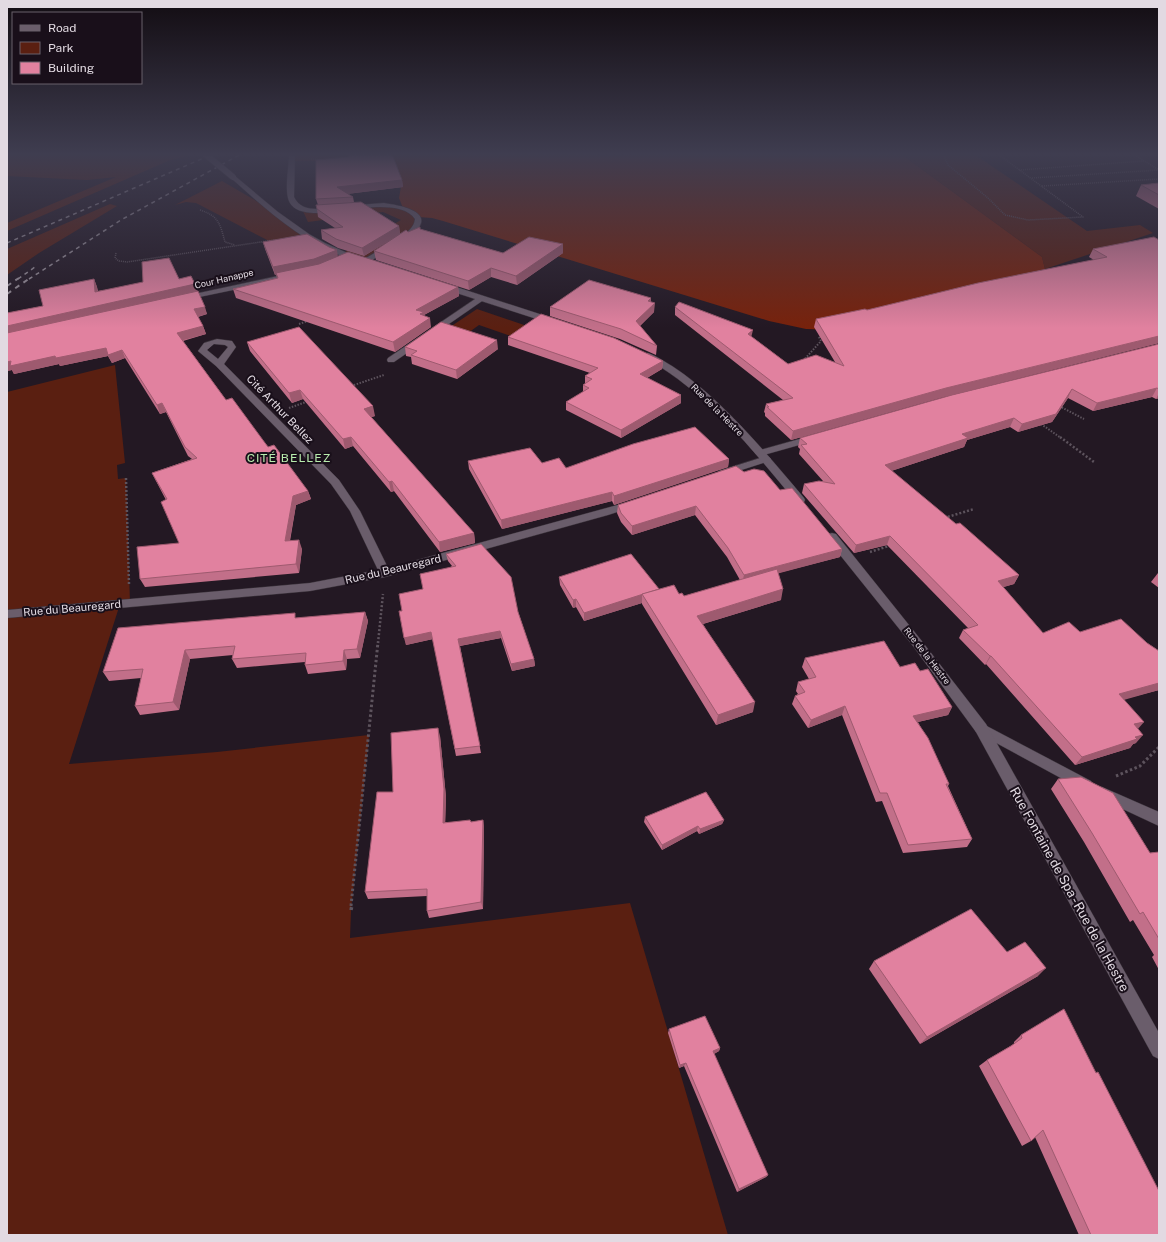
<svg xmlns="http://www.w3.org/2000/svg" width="1166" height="1242" font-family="'Public Sans',sans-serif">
	<rect width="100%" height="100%" fill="#231823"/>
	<g fill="#5a1f11">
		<polygon points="7,154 188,154 189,155 168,161 7,231 7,223 116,177 87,180 7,176"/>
		<polygon points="292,154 387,154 332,161 292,161"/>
		<polygon points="901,154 974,154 1087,231 1140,225 1153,233 1045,269 1042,257"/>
		<polygon points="222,181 270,209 310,238 269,241 196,203 186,202 175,205"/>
		<polygon points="110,204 117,206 39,253 7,275 7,249"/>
		<polygon points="383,205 412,212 418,226 365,261 341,254 401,220 383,212 308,222 302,209 312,211"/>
		<polygon points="477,309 527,326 511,336 479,325 468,333 450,327"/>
		<polygon points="115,365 125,463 117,465 118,479 126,478 130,603 120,604 69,764 217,752 369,735 351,910 350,938 630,903 728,1235 7,1235 7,392"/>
	</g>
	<polygon fill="#77220c" points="387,154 591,154 605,156 651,154 901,154 1042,257 1045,269 1028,276 839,330 806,329 769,321 443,221 432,218 418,217 403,208 399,198 401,187"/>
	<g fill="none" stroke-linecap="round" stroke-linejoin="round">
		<g stroke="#3b333b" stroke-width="1">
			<polygon id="lane" points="292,273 296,275 295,277 185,300 181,298 185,296"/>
		</g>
		<g stroke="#3b333b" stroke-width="1">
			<g id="street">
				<path d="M289 154H295L294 197C301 212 318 209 332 208L334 209V211C320 214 292 216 288 198 285 186 289 166 289 154Z"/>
				<path d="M384 203C396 205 433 210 418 229 414 234 409 238 403 240L400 238 401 237C407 232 414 228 415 219 404 202 367 207 350 210L347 208 358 205Z"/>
				<polygon points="388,245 392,247 390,248 368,263 365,263 361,261"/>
				<polygon points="478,297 484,297 485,299 394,362 388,362 387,360 388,358"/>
				<path d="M217 339 232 341 236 347 224 364 339 480 360 511 388 568 632 501 637 504 636 506 608 515 385 577 310 591 7 618V610L310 583 378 570 350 511 331 484 216 366 198 351 204 343ZM214 344 225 345 228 347 218 359 207 350Z"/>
				<polygon points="814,435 817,436 819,438 817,440 760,456 755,453 757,451"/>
				<polygon points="766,456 769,457 771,459 769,461 723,476 718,473 719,471"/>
				<polygon points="981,723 1091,781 1093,785 1091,789 1086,791 1081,789 976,732 974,728 976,724"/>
				<polygon points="1102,787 1159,812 1159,826 1097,797 1095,793 1097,789"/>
			</g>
		</g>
		<g stroke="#3b333b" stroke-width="1">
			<g id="secondary">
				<path d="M231 176H235L278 212 309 234 325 243 361 259 357 261C308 248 268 211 231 178Z"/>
				<polygon points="441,284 447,284 555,319 556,321 555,323 549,323 441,288"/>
				<path d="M648 353C657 356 665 362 672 366 720 397 767 454 804 498L805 500 804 502H796C752 449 706 391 645 358L644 356 645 354Z"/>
				<polygon points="832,533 836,534 921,640 986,724 1159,1033 1159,1059 1153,1056 976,732 913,646 828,540 827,537 828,534"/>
			</g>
		</g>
		<g stroke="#5d535d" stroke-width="1.5" stroke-dasharray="1 1" stroke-linecap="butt">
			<polyline points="943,154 948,165 988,198 1005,215 1028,220 1083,217 998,154"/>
			<polyline points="1133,154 1159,170"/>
			<polyline points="311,159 326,160"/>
			<polyline points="333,159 350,157"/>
			<polyline points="1019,170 1144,161"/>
			<polyline points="1032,178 1159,170"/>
			<polyline points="1042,186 1159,179"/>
			<path d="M200 210C219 216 220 224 225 242L235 245"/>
			<polyline points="116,253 115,258 119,261 127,262 274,240"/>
		</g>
		<g stroke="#5d535d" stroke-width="2" stroke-dasharray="1.5 1.5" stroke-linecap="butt">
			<polyline points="299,324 308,321"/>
			<polyline points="803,361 821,341 819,337"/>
			<polyline points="351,386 384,375"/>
			<polyline points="1059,406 1084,419"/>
			<polyline points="289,408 309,401"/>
			<polyline points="1041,424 1061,438"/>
		</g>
		<g stroke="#5d535d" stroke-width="2.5" stroke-dasharray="2 2" stroke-linecap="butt">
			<polyline points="1060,437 1094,462"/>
			<polyline points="126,478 129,584"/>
			<polyline points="944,518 974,509"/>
			<polyline points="870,552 892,545"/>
			<polyline points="378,643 383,594"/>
		</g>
		<g stroke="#5d535d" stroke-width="3" stroke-dasharray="2.5 2.5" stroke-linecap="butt">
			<polyline points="1116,776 1140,766 1159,747"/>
			<polyline points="351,906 378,642"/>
		</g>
		<polyline stroke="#5d535d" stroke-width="3.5" stroke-dasharray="3 3" stroke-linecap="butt" points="351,910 352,905"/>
		<use href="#lane" fill="#6a5d6b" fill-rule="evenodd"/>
		<use href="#street" fill="#6a5d6b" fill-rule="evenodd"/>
		<use href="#secondary" fill="#6a5d6b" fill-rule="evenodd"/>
		<g stroke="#999099" stroke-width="1.5" stroke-dasharray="4 4" stroke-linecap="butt">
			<polyline points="7,243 213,154"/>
			<polyline points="18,279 35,267"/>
			<polyline points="29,279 121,220 241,154"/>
		</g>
		<g stroke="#999099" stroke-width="2" stroke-dasharray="5 5" stroke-linecap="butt">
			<polyline points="7,286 19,278"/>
			<polyline points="7,294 30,278"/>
		</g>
		<g stroke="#3b333b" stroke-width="7" stroke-linecap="butt">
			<polyline id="secondary-bridge" points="205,154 233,177"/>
		</g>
		<use href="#secondary-bridge" stroke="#6a5d6b" stroke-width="6"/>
	</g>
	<g fill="#c26f89">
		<polygon points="348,154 402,180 403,187 347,194 353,197 354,202 399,226 400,234 420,229 503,253 563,244 563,253 517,285 491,277 469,290 376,260 374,251 392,239 364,256 338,248 322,239 321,230 335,228 318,217 317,209 318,205 316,199 349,157"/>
		<polygon points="1159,183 1159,209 1136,196 1141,185"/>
		<polygon points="1159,240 1159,343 943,397 791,440 765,416 765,413 764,412 766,404 783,400 675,315 675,307 752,337 788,364 835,362 814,327 816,319 867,310 1094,260 1089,257 1093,249"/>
		<polygon points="263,242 338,256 458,287 459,296 424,315 431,327 395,352 236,298 233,289 277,278 276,274 275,275 265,249"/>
		<polygon points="94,279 97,287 98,291 179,279 197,291 207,314 198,317 203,326 206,334 183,341 226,400 308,491 311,499 296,505 290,541 302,549 299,573 145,587 140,579 179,543 166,500 156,481 152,473 192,459 188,456 166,412 160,414 125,358 112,363 108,356 60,366 59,364 14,374 12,370 7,371 7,313 43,306"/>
		<polygon points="651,298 651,302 654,312 640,326 657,346 656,355 620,339 550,316 550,307"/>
		<polygon points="508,337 663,361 662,369 647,378 681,395 681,403 621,438 566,410 566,402 583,392 583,385 585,384 585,376 590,373 508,345"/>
		<polygon points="247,342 375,416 371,417 474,533 475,543 440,552 394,491 391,492 353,446 345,449 303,399 292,403 250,351"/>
		<polygon points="1159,344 1159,398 1156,399 1152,397 1093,411 1068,398 1052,422 1018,432 1010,427 967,440 964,447 891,471 956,524 1019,575 1014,584 1003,587 1043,633 1080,632 1147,643 1159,651 1159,690 1124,699 1138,729 1136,743 1133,744 1130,748 1075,765 986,664 985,665 959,638 963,630 968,628 887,545 854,553 802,493 804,484 823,481 799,454 800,449 798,447 800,438"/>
		<polygon points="405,347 498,349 457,379 412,364 411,357 406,356"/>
		<polygon points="729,459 728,467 614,505 612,501 502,529 469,469 468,461 542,463 566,468"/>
		<polygon points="744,472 780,490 842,549 840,557 778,573 781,600 703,624 753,712 716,725 642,604 642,603 584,621 576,607 573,608 560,585 559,577 659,589 679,594 684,596 740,580 727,557 695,515 632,535 621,522 617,513 618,505"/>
		<polygon points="446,554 518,612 534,659 535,666 512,671 501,638 460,646 481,753 456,756 433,639 406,645 402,611 423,589 452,566 448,561"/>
		<polygon points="1159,572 1159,588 1151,582 1158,573"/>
		<polygon points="365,612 368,621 360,658 347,659 346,670 308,674 305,665 305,662 237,668 232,659 233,655 190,659 179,710 140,715 135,706 141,678 109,681 103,672 297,618"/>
		<polygon points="805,658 900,667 920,671 952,707 948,715 918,722 949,784 948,786 972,839 967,847 903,853 882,801 876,802 842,715 808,728 792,704 795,696 798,694 796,691 798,682 809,679 802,667"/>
		<polygon points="440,736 446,797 445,822 471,822 483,820 484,828 483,909 429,918 427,911 427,896 368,899 365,892 393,792"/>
		<polygon points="1058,779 1150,853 1159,852 1159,970 1152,957 1154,955 1133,920 1130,922 1084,842 1051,789"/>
		<polygon points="645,817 724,820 722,824 699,834 697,831 662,850 644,822"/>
		<polygon points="1007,952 1038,976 920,1044 869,969 874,961"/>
		<polygon points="669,1029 720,1048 719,1051 714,1054 768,1175 766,1177 737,1192 684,1066 679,1068 668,1033"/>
		<polygon points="1021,1035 1159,1235 1079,1235 1035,1137 1031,1141 1022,1146 979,1066 987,1060 1014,1044 1014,1042"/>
	</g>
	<g fill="#9e5a6f">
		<polygon points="402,180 403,187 339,195 337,187"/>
		<polygon points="399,226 400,234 364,256 362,248"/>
		<polygon points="563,244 563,253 517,285 516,276"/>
		<polygon points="337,250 338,257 316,266 275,275 273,267"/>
		<polygon points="491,268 491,277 469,290 468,281"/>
		<polygon points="94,279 97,287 98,299 95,292"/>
		<polygon points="195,284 198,292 7,334 7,326"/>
		<polygon points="458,287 459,296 424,315 425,321 430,318 431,327 395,352 393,342 416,310"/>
		<polygon points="651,298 651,307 655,303 654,312 635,330 636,321 648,301"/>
		<polygon points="205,307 207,314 197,317 194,309"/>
		<polygon points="203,326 206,334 180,341 177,333"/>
		<polygon points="753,330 751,338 748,334"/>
		<polygon points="1159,336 1159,343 943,397 791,440 793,431 946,388"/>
		<polygon points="497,340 498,349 457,379 456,370"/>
		<polygon points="106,348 122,350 125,358 112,363 108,356 60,366 59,364 14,374 12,370 7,371 7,362 55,356"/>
		<polygon points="663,361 662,369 640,382 640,374"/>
		<polygon points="1157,388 1152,397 1093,411 1097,403"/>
		<polygon points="1072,389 1068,398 1052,422 1018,432 1022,424"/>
		<polygon points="300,390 303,399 292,403 289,393"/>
		<polygon points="1159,393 1159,398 1156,399"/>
		<polygon points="681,395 681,403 621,438 621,430"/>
		<polygon points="162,403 166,412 160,414 157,405"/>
		<polygon points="373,406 375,416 366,419 364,409"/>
		<polygon points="1014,418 1010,427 967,440 964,447 882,474 885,465 962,434"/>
		<polygon points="351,437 353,446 345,449 343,439"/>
		<polygon points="729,459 728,467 614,505 614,496"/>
		<polygon points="392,481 394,491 391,492 389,482"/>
		<polygon points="308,491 311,499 296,505 288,550 285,541 293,496"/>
		<polygon points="612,492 612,501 502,529 501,520"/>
		<polygon points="696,506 695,515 632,535 632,526"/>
		<polygon points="474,533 475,543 440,552 439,542"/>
		<polygon points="890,536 887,545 854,553 856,545"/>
		<polygon points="299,540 302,549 299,573 296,564"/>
		<polygon points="842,549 840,557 742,583 744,575"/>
		<polygon points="1019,575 1014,584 994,590 998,581"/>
		<polygon points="783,589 781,600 696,626 697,616"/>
		<polygon points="642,594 642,603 584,621 584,613"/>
		<polygon points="576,599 576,607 573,608 573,600"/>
		<polygon points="365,612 368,621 360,658 357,649"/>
		<polygon points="500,631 501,638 459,646 458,639"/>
		<polygon points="431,632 433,639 406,645 404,638"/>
		<polygon points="185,650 190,659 179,710 173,702"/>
		<polygon points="344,650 347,659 346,670 343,661"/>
		<polygon points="990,656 991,656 986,664 985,665"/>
		<polygon points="534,659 535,666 512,671 511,664"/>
		<polygon points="1159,683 1159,690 1113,703 1119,694"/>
		<polygon points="755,702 753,712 716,725 718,715"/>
		<polygon points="845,706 842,715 808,728 811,720"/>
		<polygon points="952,707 948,715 909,724 913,716"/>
		<polygon points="1144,722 1137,730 1134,724"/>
		<polygon points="438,728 440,736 446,797 445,831 443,823"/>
		<polygon points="1143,735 1136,743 1133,744 1130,748 1075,765 1082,757 1135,737"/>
		<polygon points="483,820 484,828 483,909 481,902"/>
		<polygon points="724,820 722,824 699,834 700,829"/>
		<polygon points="698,826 697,831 662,850 662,845"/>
		<polygon points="1046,968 1038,976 920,1044 927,1037"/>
		<polygon points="720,1048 719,1051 712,1055 713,1051"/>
		<polygon points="686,1063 684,1066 679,1068 680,1065"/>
		<polygon points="768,1175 766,1177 737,1192 739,1189"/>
	</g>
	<g fill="#e1819f" stroke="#9e5a6f">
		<polygon points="348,154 392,154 402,180 337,187 353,197 316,199 316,160 349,157"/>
		<polygon points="1159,183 1159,195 1141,185"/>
		<polygon points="361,202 399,226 362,248 336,239 321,230 343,227 317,209 316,205"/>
		<polygon points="420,227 420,229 503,253 529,237 563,244 516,276 491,268 468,281 374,251 406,230 408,232"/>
		<polygon points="307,234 329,247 337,250 314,259 273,267 263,242"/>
		<polygon points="1154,237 1159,240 1159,336 946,388 793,431 767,407 769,407 766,404 793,398 675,307 679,302 753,330 748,334 788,364 816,355 844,366 816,319 865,309 867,310 978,283 1107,257 1093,249"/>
		<polygon points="348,252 458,287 416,310 424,312 420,314 430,318 393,342 233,289 278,278 276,273 319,264"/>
		<polygon points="169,258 179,279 191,276 195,284 7,326 7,313 43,306 39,290 94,279 95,292 143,282 142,262"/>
		<polygon points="589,280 651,298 648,301 655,303 636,321 657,346 621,329 550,307"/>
		<polygon points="198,291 205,307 194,309 203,326 177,333 226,400 232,398 268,447 274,445 308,491 293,496 285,541 299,540 296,564 140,579 137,547 179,543 161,502 167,499 152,473 197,458 185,447 162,403 157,405 122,350 108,355 106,348 56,358 55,356 10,366 11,361 7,362 7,333"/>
		<polygon points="541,314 614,338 663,361 640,374 681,395 621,430 566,402 589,388 583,385 592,379 585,376 598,368 508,337"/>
		<polygon points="441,322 497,340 456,370 411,355 417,351 405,347"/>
		<polygon points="299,327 373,406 364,409 474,533 439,542 392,481 389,482 351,437 343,439 300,390 289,393 247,342"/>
		<polygon points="1159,344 1159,389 1157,388 1097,403 1072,389 1056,414 1022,424 1014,418 962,434 968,438 885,465 956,524 960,523 1019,575 998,581 1043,633 1069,622 1080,632 1121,619 1147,643 1159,651 1159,683 1119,694 1144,722 1134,724 1143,735 1135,737 1137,739 1082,757 991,656 990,656 963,630 978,625 890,536 856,545 804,484 819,481 835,484 801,445 807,444 800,438 952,395"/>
		<polygon points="695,427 729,459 614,496 612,492 501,520 468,461 530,448 542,463 559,458 566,468 633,444"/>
		<polygon points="736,466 744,472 754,469 764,471 780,490 792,488 842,549 744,575 728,548 696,506 632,526 621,513 618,505"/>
		<polygon points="481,544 511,577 518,612 534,659 511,664 500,631 458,639 480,746 455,749 431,632 404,638 399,611 402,611 399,594 423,589 420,574 456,566 446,554"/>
		<polygon points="631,554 659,589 584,613 576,599 573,600 559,577"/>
		<polygon points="777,569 783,589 697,616 755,702 718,715 642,594 674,585 679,594 682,593 684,596"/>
		<polygon points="365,612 357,649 344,650 343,661 305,665 306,653 232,659 235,646 185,650 173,702 135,706 143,669 103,672 118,628 295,613 295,618"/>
		<polygon points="884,641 900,667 915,663 920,671 928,669 952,707 913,716 928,738 949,784 946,784 972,839 908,845 887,793 880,793 845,706 811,720 795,696 805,692 798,682 816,677 805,658"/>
		<polygon points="438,728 444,789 443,823 470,820 471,822 483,820 481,902 427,911 427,889 365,892 377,792 393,792 391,733"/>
		<polygon points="1081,777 1113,793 1150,853 1159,852 1159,939 1143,912 1140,914 1092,833 1058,779"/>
		<polygon points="706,792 724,820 700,829 698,826 662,845 645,817"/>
		<polygon points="971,909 1007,952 1025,942 1046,968 927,1037 874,961"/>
		<polygon points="1064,1009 1096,1073 1098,1072 1159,1191 1159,1235 1091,1235 1043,1130 1031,1141 987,1060 1011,1046 1022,1038 1021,1035"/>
		<polygon points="705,1016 720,1048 713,1051 768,1175 739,1189 686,1063 680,1065 669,1029"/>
	</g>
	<linearGradient id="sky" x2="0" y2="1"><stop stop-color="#130d13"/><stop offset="0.47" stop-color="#3f3d50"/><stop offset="1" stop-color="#3f3d50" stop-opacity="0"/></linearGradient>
	<rect width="1166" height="328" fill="url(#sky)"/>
	<g text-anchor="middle" stroke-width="4" stroke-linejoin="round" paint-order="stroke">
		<g font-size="9" fill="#e2dae2" stroke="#190f1a">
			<text transform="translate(224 279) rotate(-13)" y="3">Cour Hanappe</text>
			<text transform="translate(717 410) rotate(45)" y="3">Rue de la Hestre</text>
			<text transform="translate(927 656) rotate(52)" y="3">Rue de la Hestre</text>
		</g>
		<g font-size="11" fill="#e2dae2" stroke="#190f1a">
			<text transform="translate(280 409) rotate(46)" y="4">Cité Arthur Bellez</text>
			<text transform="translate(393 569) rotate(-13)" y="4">Rue du Beauregard</text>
			<text transform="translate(72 608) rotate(-5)" y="4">Rue du Beauregard</text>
		</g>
		<g font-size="12" letter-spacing="1" fill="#b8ecad" stroke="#190f1a">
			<text x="289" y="462">CITÉ BELLEZ</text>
		</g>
		<g font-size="13" fill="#e2dae2" stroke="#190f1a">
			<text transform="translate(1070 889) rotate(61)" y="5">Rue Fontaine de Spa - Rue de la Hestre</text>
		</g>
	</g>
	<rect width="1166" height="1242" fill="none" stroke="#e2dae2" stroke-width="16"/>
	<rect x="12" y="12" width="130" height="72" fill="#190f1a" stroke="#69606a"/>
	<rect x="20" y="25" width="20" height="6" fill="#6a5d6b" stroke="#69606a"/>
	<text x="48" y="32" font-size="12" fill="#e2dae2">Road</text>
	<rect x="20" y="42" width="20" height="12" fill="#5a1f11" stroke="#69606a"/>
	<text x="48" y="52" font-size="12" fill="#e2dae2">Park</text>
	<rect x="20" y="62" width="20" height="12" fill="#e1819f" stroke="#69606a"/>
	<text x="48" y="72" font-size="12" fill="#e2dae2">Building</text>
</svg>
